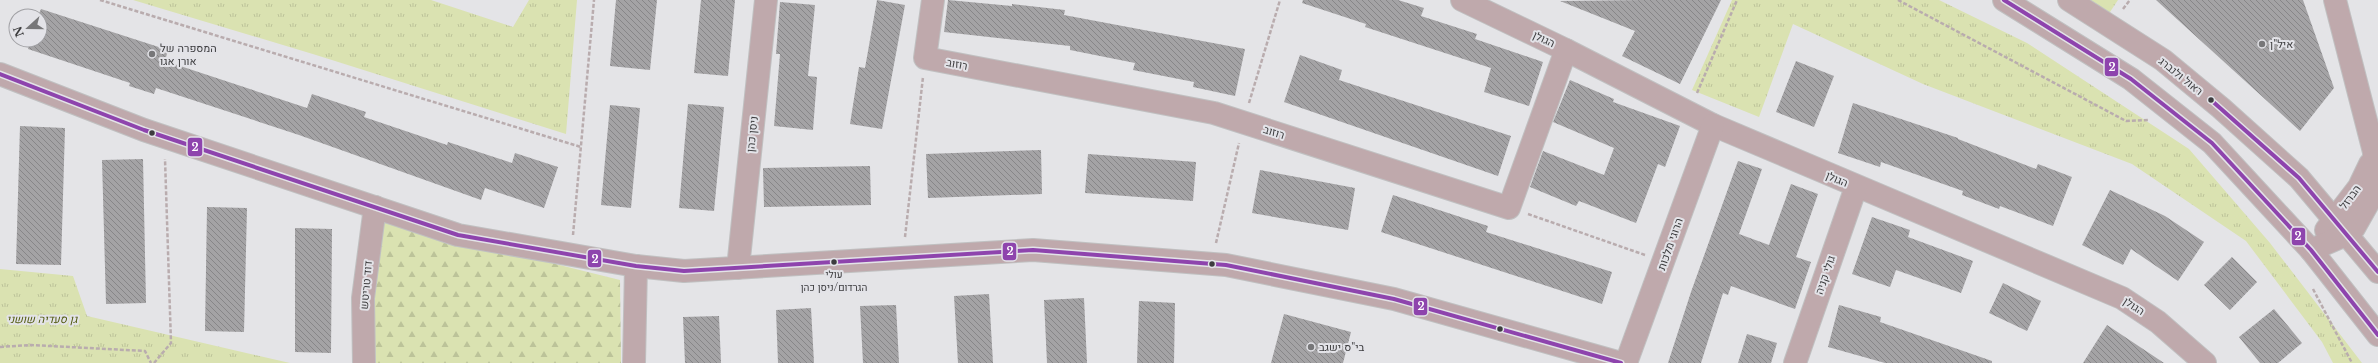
<svg xmlns="http://www.w3.org/2000/svg" width="2378" height="363" font-family="'Libre Baskerville',Heebo,serif">
	<defs>
		<pattern id="grass-tufts" width="24" height="20" patternUnits="userSpaceOnUse"><rect width="24" height="20" fill="#dae2b1"/><path d="M3 7l-1-3M5 7V3M7 7l1-3M15 17l-1-3M17 17v-4M19 17l1-3" fill="none" stroke="#bcc399"/></pattern>
		<pattern id="forest-firs" width="22" height="20" patternUnits="userSpaceOnUse"><rect width="22" height="20" fill="#dae2b1"/><path d="M5 1l3.5 6h-7zM16 11l3.5 6h-7z" fill="#bcc399"/></pattern>
		<pattern id="building-back-hatch" width="6" height="6" patternUnits="userSpaceOnUse"><rect width="6" height="6" fill="#a4a3a5"/><path d="M-1 5l2 2M0 0l6 6M5-1l2 2" fill="none" stroke="#878688"/></pattern>
	</defs>
	<rect width="100%" height="100%" fill="#e4e4e7"/>
	<g fill="url(#grass-tufts)">
		<polygon points="133,0 431,0 513,27 529,0 577,0 566,134 316,55"/>
		<polygon points="1732,0 1939,0 2027,43 2189,149 2270,243 2362,363 2333,363 2322,342 2246,241 2132,164 1923,84 1793,24 1759,117 1692,90"/>
		<polygon points="2078,0 2118,0 2108,15"/>
		<polygon points="0,269 73,276 87,316 290,363 0,363"/>
	</g>
	<polygon fill="url(#forest-firs)" points="374,219 620,280 621,363 363,363"/>
	<g fill="url(#building-back-hatch)">
		<polygon points="616,0 657,0 650,70 610,66"/>
		<polygon points="701,0 735,0 728,76 694,73"/>
		<polygon points="877,0 905,5 882,129 850,124 859,67 865,68"/>
		<polygon points="948,0 1012,6 1012,4 1065,10 1064,15 1245,49 1235,96 1193,87 1194,82 1133,70 1135,63 1070,50 1070,46 944,32"/>
		<polygon points="1303,0 1398,0 1424,8 1421,16 1477,34 1475,39 1543,62 1529,106 1484,92 1491,68 1365,27 1366,24 1302,3"/>
		<polygon points="1642,0 1721,0 1680,84 1622,56 1635,31 1560,1"/>
		<polygon points="2156,0 2303,0 2334,88 2300,131"/>
		<polygon points="780,2 815,5 808,76 817,77 813,130 774,126 780,54 776,54"/>
		<polygon points="41,9 168,50 165,61 307,108 312,94 366,112 364,117 447,145 448,142 512,163 515,153 558,167 544,208 485,188 481,200 299,135 156,88 154,94 129,86 130,83 28,49 30,40 40,40 40,16 38,16"/>
		<polygon points="1300,55 1342,70 1339,80 1511,136 1498,176 1284,102"/>
		<polygon points="1796,61 1834,76 1814,127 1776,112"/>
		<polygon points="1570,80 1614,99 1613,102 1680,126 1665,167 1658,164 1636,223 1579,201 1576,206 1530,187 1543,151 1604,175 1614,148 1553,122"/>
		<polygon points="1853,103 1958,138 1958,139 2036,169 2038,164 2072,177 2053,226 2000,206 1999,209 1962,195 1963,191 1881,162 1880,167 1838,153"/>
		<polygon points="688,104 724,107 714,211 679,208"/>
		<polygon points="610,105 640,108 631,208 601,205"/>
		<polygon points="20,126 65,128 61,265 16,264"/>
		<polygon points="1041,150 1042,194 928,198 926,154"/>
		<polygon points="1088,154 1196,162 1193,201 1085,193"/>
		<polygon points="143,159 146,303 106,304 102,160"/>
		<polygon points="1738,161 1762,169 1739,234 1769,245 1791,184 1818,194 1796,257 1811,262 1795,309 1731,286 1728,295 1723,293 1701,363 1668,363 1691,292"/>
		<polygon points="870,166 871,205 764,207 763,168"/>
		<polygon points="1260,170 1355,188 1348,230 1252,213"/>
		<polygon points="2110,190 2165,216 2204,242 2178,281 2131,249 2123,265 2082,245"/>
		<polygon points="1393,195 1488,226 1486,232 1612,272 1602,304 1381,232"/>
		<polygon points="207,207 247,208 244,332 205,331"/>
		<polygon points="1872,217 1910,230 1908,237 1973,261 1961,293 1896,270 1890,287 1852,274"/>
		<polygon points="295,228 332,229 331,353 295,352"/>
		<polygon points="2232,257 2257,282 2230,310 2204,285"/>
		<polygon points="2003,283 2041,301 2027,331 1989,313"/>
		<polygon points="989,294 993,363 958,363 954,296"/>
		<polygon points="1084,298 1087,363 1047,363 1044,300"/>
		<polygon points="1139,301 1175,303 1174,363 1137,363"/>
		<polygon points="896,305 899,363 863,363 860,306"/>
		<polygon points="1839,305 1881,317 1880,322 1992,361 1992,363 1885,363 1828,347"/>
		<polygon points="811,308 814,363 778,363 776,310"/>
		<polygon points="2274,309 2302,343 2278,363 2260,363 2239,337"/>
		<polygon points="1284,314 1351,332 1343,363 1271,363"/>
		<polygon points="719,316 721,363 685,363 683,317"/>
		<polygon points="2107,325 2164,363 2083,363"/>
		<polygon points="1747,334 1777,343 1771,363 1738,363"/>
	</g>
	<g fill="none" stroke-linecap="round" stroke-linejoin="round">
		<g stroke="#c0c0c1" stroke-width="24">
			<g id="minor">
				<polyline points="933,0 925,58 1214,113 1509,208 1566,50"/>
				<polyline points="1462,0 1566,50 1713,125 2122,298 2158,322 2205,363"/>
				<polyline points="2004,0 2131,79 2212,143 2311,250 2378,335"/>
				<polyline points="2069,0 2163,60 2221,108 2299,178 2378,272"/>
				<polyline points="0,74 144,130 458,235 636,266 684,271 1033,250 1226,265 1394,299 1621,363"/>
				<polyline points="2326,230 2359,187 2370,164"/>
				<polyline points="2311,250 2348,234 2354,228 2371,198 2374,181 2374,152 2335,0"/>
				<polyline points="738,268 766,0"/>
				<polyline points="364,363 363,298 375,207"/>
				<polyline points="634,363 636,266"/>
				<polyline points="1626,363 1713,125"/>
				<polyline points="1795,363 1856,187"/>
			</g>
		</g>
		<g stroke="#b9acae" stroke-width="2.5" stroke-dasharray="4 2" stroke-linecap="butt">
			<polyline points="100,0 581,147"/>
			<polyline points="1898,0 2126,121 2148,120"/>
			<polyline points="2123,9 2130,0"/>
			<polyline points="1697,93 1737,0"/>
			<polyline points="1249,103 1280,0"/>
			<polyline points="1528,214 1645,255"/>
			<polyline points="573,235 594,0"/>
			<polyline points="905,237 923,77"/>
			<polyline points="1216,243 1239,143"/>
			<polyline points="2313,289 2352,363"/>
			<polyline points="0,347 31,345 145,351 151,363"/>
			<polyline points="154,363 171,343 165,159"/>
		</g>
		<use href="#minor" stroke="#bfa9ac" stroke-width="22"/>
		<g stroke="#e3e3e8" stroke-width="7">
			<g id="bus-1">
				<polyline points="2004,0 2131,79 2212,143 2311,250 2378,335"/>
				<polyline points="0,74 144,130 458,235 636,266 684,271 1033,250 1226,265 1394,299 1621,363"/>
				<polyline points="2211,100 2299,178 2378,272"/>
			</g>
		</g>
		<use href="#bus-1" stroke="#8e44ad" stroke-width="4"/>
	</g>
	<g fill="#777779" stroke="#e3e3e8" stroke-width="1.5">
		<circle cx="2262" cy="44" r="4"/>
		<circle cx="152" cy="54" r="4"/>
		<circle cx="1311" cy="347" r="4"/>
	</g>
	<g fill="#3c3c3e" stroke="#e3e3e8" stroke-width="1.5">
		<circle cx="2211" cy="100" r="3.5"/>
		<circle cx="152" cy="133" r="3.5"/>
		<circle cx="834" cy="262" r="3.5"/>
		<circle cx="1212" cy="264" r="3.5"/>
		<circle cx="1500" cy="329" r="3.5"/>
	</g>
	<g text-anchor="middle" stroke-width="4" stroke-linejoin="round" paint-order="stroke">
		<g font-size="10" fill="#3c3c3e" stroke="#e3e3e8">
			<text x="834" y="278">עולי<tspan x="834" dy="13">הגרדום/ניסן כהן</tspan></text>
		</g>
		<g font-size="11" fill="#3c3c3e" stroke="#e3e3e8">
			<text transform="translate(1544 39) rotate(25)" y="4">הגולן</text>
			<text transform="translate(957 64) rotate(11)" y="4">רוזוב</text>
			<text transform="translate(2181 76) rotate(39)" y="4">ראול ולנברג</text>
			<text transform="translate(1274 132) rotate(18)" y="4">רוזוב</text>
			<text transform="translate(752 134) rotate(-84)" y="4">ניסן כהן</text>
			<text transform="translate(1837 179) rotate(23)" y="4">הגולן</text>
			<text transform="translate(2350 197) rotate(-53)" y="4">הברזל</text>
			<text transform="translate(1670 244) rotate(-70)" y="4">הרוגי מלכות</text>
			<text transform="translate(1825 275) rotate(-71)" y="4">גולי קניה</text>
			<text transform="translate(366 285) rotate(-85)" y="4">דוד טריטש</text>
			<text transform="translate(2134 306) rotate(33)" y="4">הגולן</text>
		</g>
		<g font-size="11" fill="#3c3c3e" stroke="#e3e3e8" text-anchor="start">
			<text x="2270" y="48">איל"ן</text>
			<text x="160" y="52">המספרה של<tspan x="160" dy="13">אורן אגו</tspan></text>
			<text x="1319" y="351">בי"ס ישגב</text>
		</g>
		<g font-size="11" font-style="italic" fill="#515a0f" stroke="#e3e3e8">
			<text x="42" y="323">גן סעדיה שושני</text>
		</g>
	</g>
	<g stroke="#e3e3e8" stroke-width="1.5">
		<rect x="2104" y="57" width="15" height="20" rx="4" fill="#8e44ad"/>
		<rect x="187" y="137" width="16" height="20" rx="4" fill="#8e44ad"/>
		<rect x="2291" y="227" width="15" height="19" rx="4" fill="#8e44ad"/>
		<rect x="1002" y="242" width="15" height="19" rx="4" fill="#8e44ad"/>
		<rect x="587" y="249" width="15" height="19" rx="4" fill="#8e44ad"/>
		<rect x="1413" y="297" width="15" height="19" rx="4" fill="#8e44ad"/>
	</g>
	<g font-size="11" text-anchor="middle" font-weight="bold" fill="#fff">
		<text x="2112" y="71">2</text>
		<text x="195" y="151">2</text>
		<text x="2298" y="240">2</text>
		<text x="1010" y="255">2</text>
		<text x="595" y="263">2</text>
		<text x="1421" y="310">2</text>
	</g>
	<g transform="translate(28 28) rotate(249)"><circle r="19" fill="#e3e3e8" stroke="#a0a0a4"/>
	<path d="M0-3L7 15L0 10L-7 15Z" fill="#777779"/>
	<text y="-6" font-size="11" font-weight="bold" text-anchor="middle" fill="#3c3c3e">N</text>
	</g>
</svg>
